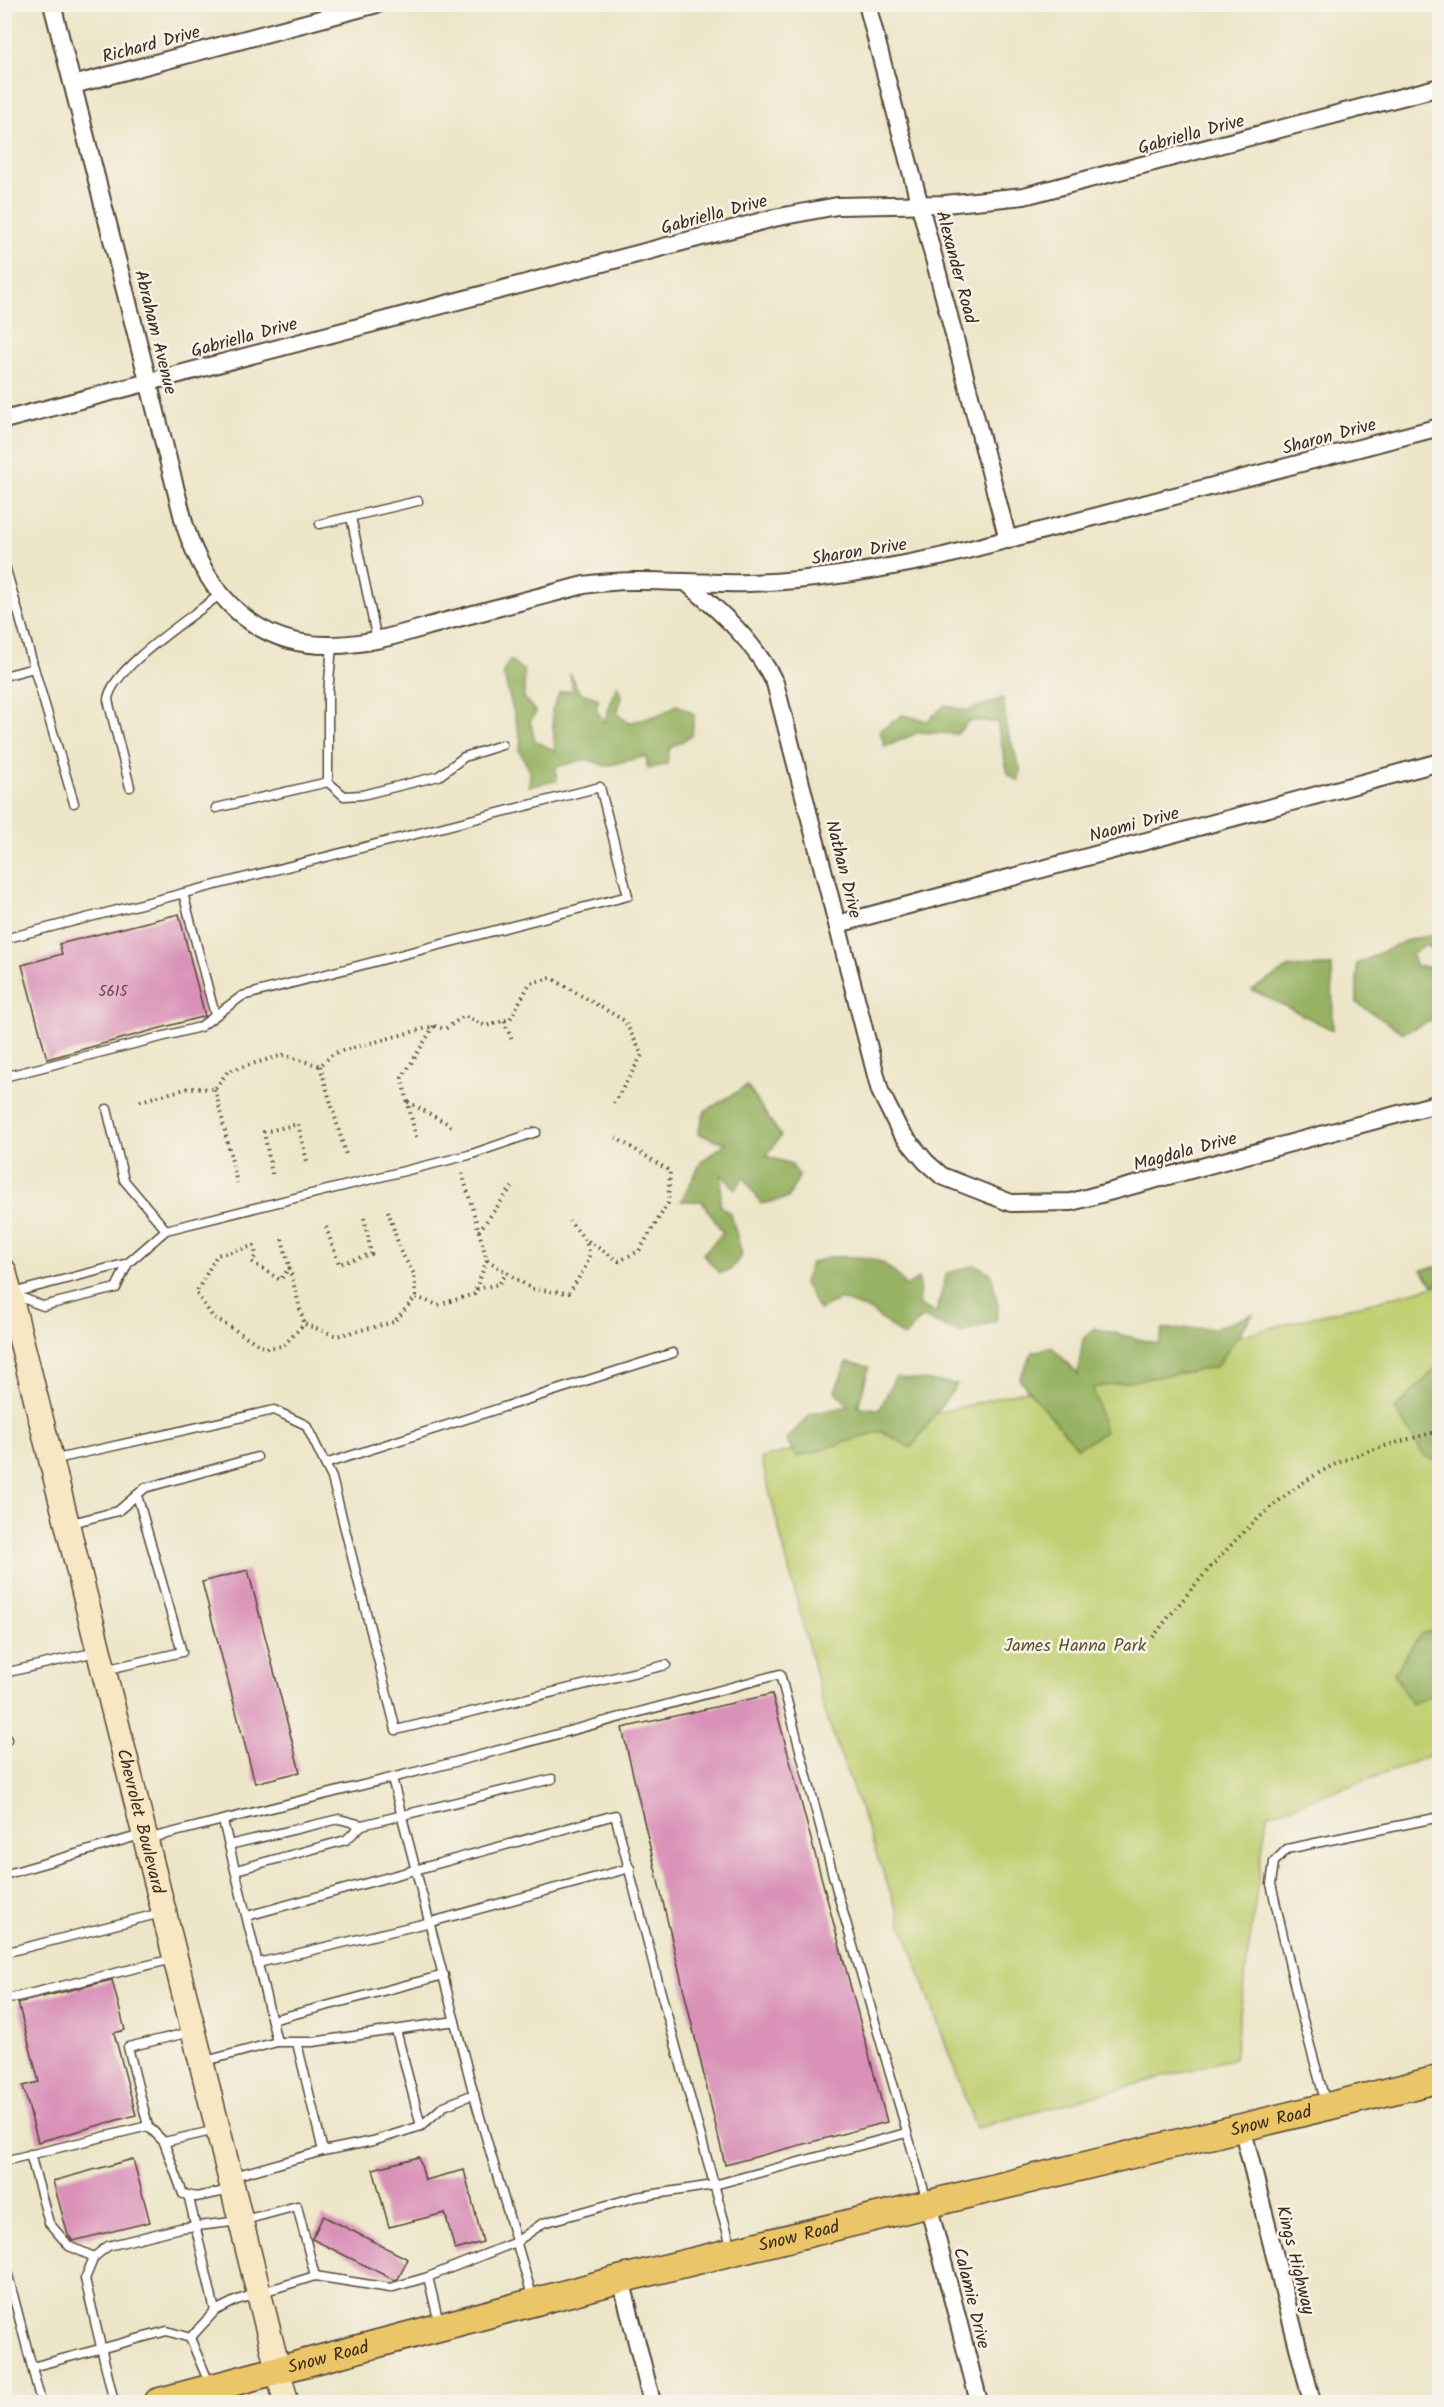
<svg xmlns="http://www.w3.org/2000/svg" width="1444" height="2407" font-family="Kalam,sans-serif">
	<rect width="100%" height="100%" fill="#f7f3e8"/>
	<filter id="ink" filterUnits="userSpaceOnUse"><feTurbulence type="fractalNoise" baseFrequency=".0167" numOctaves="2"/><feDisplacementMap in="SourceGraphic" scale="12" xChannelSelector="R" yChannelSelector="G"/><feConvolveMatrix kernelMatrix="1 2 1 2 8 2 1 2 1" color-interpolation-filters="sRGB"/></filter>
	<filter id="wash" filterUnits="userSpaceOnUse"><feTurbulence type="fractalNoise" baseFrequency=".008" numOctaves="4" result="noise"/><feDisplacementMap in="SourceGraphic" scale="24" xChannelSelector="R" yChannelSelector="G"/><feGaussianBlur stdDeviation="1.35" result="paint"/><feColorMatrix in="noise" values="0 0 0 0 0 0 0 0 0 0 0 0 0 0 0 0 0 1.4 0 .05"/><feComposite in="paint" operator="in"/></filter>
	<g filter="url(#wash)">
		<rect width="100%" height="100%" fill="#ece5c7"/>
		<polygon fill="#bfcf71" stroke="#7d7c48" stroke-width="1.5" points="1439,1285 1439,1751 1400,1768 1267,1815 1234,2058 976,2128 825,1712 761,1458"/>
		<g fill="#97b263" stroke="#696e40" stroke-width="1.5">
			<polygon points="510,660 524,671 524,698 536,712 530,721 535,741 555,751 552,710 560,692 573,690 570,673 579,692 599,699 596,709 604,722 617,686 622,695 617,714 629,723 659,715 677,705 694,714 692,735 669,749 667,764 648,769 646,756 606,766 586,759 556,767 557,781 529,786 530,771 519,750 521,740 503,672"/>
			<polygon points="1003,698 1006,727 1021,771 1018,781 1008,774 997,722 969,721 957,734 919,732 885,747 880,731 902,715 928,721 945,705 967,711"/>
			<polygon points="1439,933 1439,957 1425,944 1412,955 1415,966 1439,968 1439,1017 1403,1033 1357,1003 1357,964 1405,941"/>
			<polygon points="1332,966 1333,1030 1252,990 1290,967"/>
			<polygon points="747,1086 781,1136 766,1156 791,1164 799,1176 788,1198 761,1204 744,1177 735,1189 722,1175 720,1206 731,1214 742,1255 730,1270 719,1273 703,1254 723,1233 702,1201 681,1201 702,1161 726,1143 698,1134 705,1111"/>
			<path d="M830 1257C868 1257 883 1253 906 1287L919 1278 920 1306 936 1313 947 1273 975 1265 991 1273 998 1307 996 1321 960 1333 922 1317 904 1337 871 1311 840 1299 819 1310 804 1283 811 1263Z"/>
			<polygon points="1439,1266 1439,1282 1433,1285 1421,1270"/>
			<polygon points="1253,1314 1216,1367 1093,1388 1105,1432 1078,1448 1019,1379 1033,1352 1052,1347 1078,1374 1083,1339 1094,1328 1159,1344 1163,1329 1217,1328"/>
			<polygon points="847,1362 869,1367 858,1407 880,1409 895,1377 957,1384 911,1448 882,1431 797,1457 786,1440 811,1414 849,1406 835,1391"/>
			<polygon points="1439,1365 1439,1462 1425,1457 1395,1409"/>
			<polygon points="1439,1629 1439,1693 1411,1704 1394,1673 1421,1634"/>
		</g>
		<g id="blocks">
			<g fill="#d991b8">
				<polygon points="179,914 205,1016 47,1059 22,965 62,954 59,944"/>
				<polygon points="248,1570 300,1772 255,1783 202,1582"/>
				<polygon points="772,1694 887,2122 725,2165 622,1728"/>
				<polygon points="112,1980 125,2030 114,2033 136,2115 38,2142 23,2086 39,2082 18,2003"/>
				<polygon points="419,2157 425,2180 464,2170 483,2242 455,2250 445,2213 389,2227 373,2169"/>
				<polygon points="133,2159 150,2222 73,2241 68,2235 53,2181"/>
				<polygon points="323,2216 408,2259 398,2279 394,2280 312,2239"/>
			</g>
		</g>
	</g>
	<g filter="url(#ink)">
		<use href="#blocks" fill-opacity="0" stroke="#564637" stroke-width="1.5"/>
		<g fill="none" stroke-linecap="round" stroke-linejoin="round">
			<g stroke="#564637" stroke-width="11">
				<g id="lane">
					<polyline points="351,517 377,640"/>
					<polyline points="320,524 418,501"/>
					<polyline points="4,562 34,668 4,676"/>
					<polyline points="332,645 328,693 328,782 344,796 362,795 439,776 464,757 502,745"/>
					<polyline points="34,668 74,803"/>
					<path d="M130 787 108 700C110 669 194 616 219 595"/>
					<polyline points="216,808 328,782"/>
					<polyline points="183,893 215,1015"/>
					<polyline points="4,939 600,787 628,896 242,996 200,1027 4,1077"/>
					<polyline points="107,1109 124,1180 166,1230"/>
					<polyline points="12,1293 128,1263"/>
					<polyline points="15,1295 43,1306 116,1288 128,1263 166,1230 469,1155 536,1132"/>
					<polyline points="52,1460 274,1410 306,1425 332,1478 396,1730 666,1665"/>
					<polyline points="325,1464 673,1353"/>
					<polyline points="68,1524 118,1511 145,1488 257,1457"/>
					<polyline points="104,1670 182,1652 137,1495"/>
					<polyline points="4,1673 96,1652"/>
					<polyline points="4,1731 7,1740 4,1740"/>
					<polyline points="392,1778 476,2103 533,2299"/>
					<polyline points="223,1821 277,2042"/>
					<polyline points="147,1839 451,1763 780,1674 839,1898 927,2201"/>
					<polyline points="229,1845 339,1819 362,1825 552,1779"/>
					<polyline points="236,1870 346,1840 362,1825"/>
					<polyline points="4,1875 141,1835"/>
					<polyline points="247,1916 615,1815 658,1982 732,2249"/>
					<polyline points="4,1953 161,1913"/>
					<polyline points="258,1963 431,1922 630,1868"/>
					<polyline points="4,2000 173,1959"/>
					<polyline points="272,2020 444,1975"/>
					<polyline points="396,2030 421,2126"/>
					<polyline points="297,2043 323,2151"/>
					<polyline points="202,2062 277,2042 313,2042 455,2021"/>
					<polyline points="1326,2104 1300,2009 1271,1884 1274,1862 1287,1849 1440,1817"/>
					<polyline points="148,2126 128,2047 191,2032"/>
					<polyline points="164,2142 216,2130"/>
					<polyline points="30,2154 49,2223 69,2246 94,2257"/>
					<polyline points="4,2161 148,2126 164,2142 183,2194 196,2197 231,2190"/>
					<polyline points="231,2177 323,2151 373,2141 421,2126 444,2106 474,2094"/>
					<polyline points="189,2198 215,2311"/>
					<polyline points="4,2260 41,2402"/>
					<polyline points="439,2323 428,2277 516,2242 543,2223 636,2197 714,2185 906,2133"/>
					<polyline points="190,2338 215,2311 237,2300 315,2276 390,2288 428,2277"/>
					<polyline points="32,2367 167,2331 190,2338 210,2385"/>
					<polyline points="114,2402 85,2279 94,2257 108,2246 180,2228 241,2221 297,2206 315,2276"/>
				</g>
			</g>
			<g stroke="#564637" stroke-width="20">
				<g id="street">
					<path d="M52 4 185 526C207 594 255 647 332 645 370 645 407 632 443 622 490 610 537 597 584 585 638 576 694 585 749 583 814 581 876 570 940 557L1440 427"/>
					<polyline points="867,4 1008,540"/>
					<polyline points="73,85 377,4"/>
					<polyline points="4,420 774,218 837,206 945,204 1024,196 1440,87"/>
					<path d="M688 584C723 614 754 641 775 683L880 1091 900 1131 926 1162 942 1176 1011 1203 1071 1202 1440 1103"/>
					<polyline points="838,924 1440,762"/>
					<polyline points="1242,2127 1312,2402"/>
					<polyline points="928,2204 979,2402"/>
					<polyline points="621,2279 652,2402"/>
				</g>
			</g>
			<g stroke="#564637" stroke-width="27">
				<g id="secondary">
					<path id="s1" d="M4 1271 286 2402"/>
				</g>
			</g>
			<g stroke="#564637" stroke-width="30">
				<g id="primary">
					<path id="s2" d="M158 2402 621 2279 1440 2079"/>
				</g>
			</g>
			<g stroke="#564637" stroke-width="4" stroke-dasharray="1.5 4.5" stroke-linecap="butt">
				<polyline points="504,1021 513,1043"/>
				<polyline points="320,1066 346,1155"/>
				<polyline points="215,1089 237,1183"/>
				<polyline points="140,1101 189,1088 215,1089 228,1071 283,1055 320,1066 334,1053 434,1026 445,1029 464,1016 486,1026 510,1019 530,983 551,978 625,1021 642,1055 614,1103"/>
				<polyline points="408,1102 454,1127"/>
				<polyline points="416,1137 402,1078 434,1026"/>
				<polyline points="272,1174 264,1132 298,1124 308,1165"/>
				<polyline points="388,1211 401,1252 414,1274 416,1297"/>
				<polyline points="326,1227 339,1264 371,1254 364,1217"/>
				<polyline points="479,1231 512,1187"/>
				<polyline points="282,1239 304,1324"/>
				<polyline points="588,1241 619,1261 639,1251 668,1203 670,1171 616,1138"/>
				<path d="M487 1260 532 1289 569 1293C591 1258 600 1254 569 1221"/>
				<polyline points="290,1267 280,1280 252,1262 256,1255 254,1246 217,1255 196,1293 213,1317 265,1348 283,1346 304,1324 337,1336 394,1322 416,1297 438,1305 474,1294 487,1260 462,1172"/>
				<polyline points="477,1289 499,1284 507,1273"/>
				<path d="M1153 1637C1203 1573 1271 1490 1347 1459 1377 1447 1409 1439 1440 1431"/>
			</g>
			<use href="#lane" stroke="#fff" stroke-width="8"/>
			<use href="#street" stroke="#fff" stroke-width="16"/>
			<use href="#secondary" stroke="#f7e8c3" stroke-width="24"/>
			<use href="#primary" stroke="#ebc669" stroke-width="27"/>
		</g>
	</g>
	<g text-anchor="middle" stroke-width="5" stroke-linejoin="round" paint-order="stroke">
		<g font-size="15" fill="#624444">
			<text x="113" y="996">5615</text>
		</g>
		<g font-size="18" fill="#3b2a1e" stroke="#f7f3e8">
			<text transform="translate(151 44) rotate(-15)" y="6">Richard Drive</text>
			<text transform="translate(1191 134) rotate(-15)" y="6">Gabriella Drive</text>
			<text transform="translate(714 214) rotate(-15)" y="6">Gabriella Drive</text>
			<text transform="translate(957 267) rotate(75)" y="6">Alexander Road</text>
			<text transform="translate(156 332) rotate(76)" y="6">Abraham Avenue</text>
			<text transform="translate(244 337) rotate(-15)" y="6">Gabriella Drive</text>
			<text transform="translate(1329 436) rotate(-15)" y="6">Sharon Drive</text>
			<text transform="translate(859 551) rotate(-9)" y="6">Sharon Drive</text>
			<text transform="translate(1134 824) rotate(-15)" y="6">Naomi Drive</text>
			<text transform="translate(844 869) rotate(76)" y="6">Nathan Drive</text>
			<text transform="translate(1185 1151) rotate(-15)" y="6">Magdala Drive</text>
			<text dy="6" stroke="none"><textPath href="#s1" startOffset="567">Chevrolet Boulevard</textPath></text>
			<text dy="6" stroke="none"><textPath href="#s2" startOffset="1148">Snow Road</textPath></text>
			<text dy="6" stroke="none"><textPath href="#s2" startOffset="662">Snow Road</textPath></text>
			<text transform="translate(1296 2260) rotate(76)" y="6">Kings Highway</text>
			<text transform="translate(972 2298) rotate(76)" y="6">Calamie Drive</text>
			<text dy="6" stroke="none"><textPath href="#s2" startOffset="176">Snow Road</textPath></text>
		</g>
		<g font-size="18" fill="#5c5333" stroke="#f7f3e8">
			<text x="1075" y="1651">James Hanna Park</text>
		</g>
	</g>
	<rect width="1444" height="2407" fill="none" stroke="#f7f3e8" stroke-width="24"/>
</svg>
